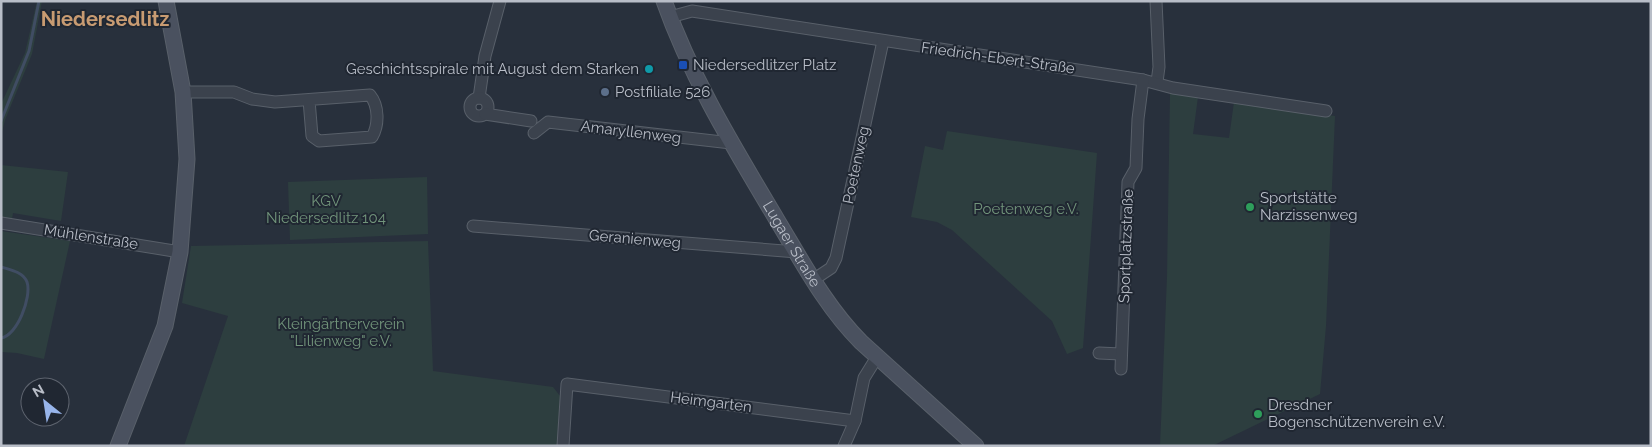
<svg xmlns="http://www.w3.org/2000/svg" width="1652" height="447" font-family="Raleway,sans-serif">
  <style>
    .green { fill: #2d3e3f }
    .lines { fill: none; stroke-linecap: round; stroke-linejoin: round }
    .stream { stroke: #404d63; stroke-width: 3 }
    .street-casing { stroke: #59606a; stroke-width: 13 }
    .secondary-casing { stroke: #59606a; stroke-width: 17 }
    .street { stroke: #3b424d; stroke-width: 11 }
    .secondary { stroke: #4a515f; stroke-width: 15 }
    .transit-dot { fill: #1a4fb4; stroke: #202732; stroke-width: 2 }
    .culture-dot { fill: #0f9aa8; stroke: #202732; stroke-width: 2 }
    .service-dot { fill: #5c6f8a; stroke: #202732; stroke-width: 2 }
    .leisure-dot { fill: #2e9e5b; stroke: #202732; stroke-width: 2 }
    .labels { text-anchor: middle; dominant-baseline: central; stroke-width: 4; stroke-linejoin: round; paint-order: stroke }
    .street-label { font-size: 15px; fill: #b8bdc7; stroke: #202732 }
    .poi-label { font-size: 15px; fill: #b8bdc7; stroke: #202732; text-anchor: start }
    .park-label { font-size: 15px; fill: #72957b; stroke: #202732 }
    .district-label { font-size: 20px; font-weight: bold; fill: #c89b72; stroke: #202732 }
  </style>
  <rect width="100%" height="100%" fill="#28303c"/>
  <g class="green">
    <path d="M37 1H42L32 54 5 120 1 136V104L25 53Z"/>
    <path d="M1170 93 1198 97 1193 134 1229 138 1234 102 1335 116 1326 326 1320 394 1212 446H1160L1167 277Z"/>
    <path d="M947 131 1097 153 1083 348 1067 354 1052 321 952 230 937 222 911 217 925 146 943 150Z"/>
    <path d="M1 165 68 172 61 221 13 213 12 219 1 218Z"/>
    <path d="M427 177 428 234 290 240 288 182Z"/>
    <path d="M1 231 70 241 44 359 17 353 1 352Z"/>
    <path d="M428 241 433 371 553 387 560 396 558 446H184L228 316 182 303 191 246Z"/>
  </g>
  <g class="lines">
    <g class="stream">
      <path d="M1 121 29 51 39 1"/>
      <path d="M1 267C11 270 23 272 27 282 32 297 17 336 1 338"/>
    </g>
    <defs>
      <g id="street">
        <path d="M1156 1 1159 67 1157 82"/>
        <path d="M670 17 692 11 1143 80 1173 88 1326 111"/>
        <path d="M183 92H234L252 99 275 102 370 95C379 106 379 125 372 137L319 141 312 136 309 100"/>
        <path d="M479 98 485 56 500 1"/>
        <circle cx="479" cy="107" r="9"/>
        <path d="M485 114 531 121"/>
        <path d="M534 133 548 122 731 143"/>
        <path d="M1 223 180 252"/>
        <path d="M473 226 797 252"/>
        <path d="M813 280 831 268 836 258 883 41"/>
        <path d="M1099 353 1121 354"/>
        <path d="M1121 369 1128 182 1136 168 1138 119 1143 80"/>
        <path d="M563 446 567 384 855 421"/>
        <path d="M844 446 855 421 864 378 877 357"/>
      </g>
      <g id="secondary">
        <path id="s1" d="M664 1C692 80 735 149 777 220 803 263 826 307 861 342L976 446"/>
        <path d="M118 446 165 326 180 252 187 159 183 92 166 1"/>
      </g>
    </defs>
    <use href="#street" class="street-casing"/>
    <use href="#secondary" class="secondary-casing"/>
    <use href="#street" class="street"/>
    <use href="#secondary" class="secondary"/>
  </g>
  <rect class="transit-dot" x="678" y="60" width="10" height="10" rx="2.5"/>
  <circle class="culture-dot" cx="649" cy="69" r="5"/>
  <circle class="service-dot" cx="605" cy="92" r="5"/>
  <g class="leisure-dot">
    <circle cx="1250" cy="207" r="5"/>
    <circle cx="1258" cy="414" r="5"/>
  </g>
  <g class="labels">
    <g class="street-label">
      <text transform="translate(998 58) rotate(8)">Friedrich-Ebert-Straße</text>
      <text transform="translate(631 132) rotate(7)">Amaryllenweg</text>
      <text transform="translate(856 165) rotate(-78)">Poetenweg</text>
      <text transform="translate(91 237) rotate(9)">Mühlenstraße</text>
      <text transform="translate(635 239) rotate(5)">Geranienweg</text>
      <text stroke="none"><textPath href="#s1" startOffset="275">Lugaer Straße</textPath></text>
      <text transform="translate(1126 246) rotate(-88)">Sportplatzstraße</text>
      <text transform="translate(711 402) rotate(7)">Heimgarten</text>
    </g>
    <g class="poi-label">
      <text x="693" y="65">Niedersedlitzer Platz</text>
      <text x="639" y="69" text-anchor="end">Geschichtsspirale mit August dem Starken</text>
      <text x="615" y="92">Postfiliale 526</text>
      <text x="1260" y="198">Sportstätte<tspan x="1260" dy="17">Narzissenweg</tspan></text>
      <text x="1268" y="405">Dresdner<tspan x="1268" dy="17">Bogenschützenverein e.V.</tspan></text>
    </g>
    <g class="park-label">
      <text x="326" y="201">KGV<tspan x="326" dy="17">Niedersedlitz 104</tspan></text>
      <text x="1026" y="209">Poetenweg e.V.</text>
      <text x="341" y="324">Kleingärtnerverein<tspan x="341" dy="17">"Lilienweg" e.V.</tspan></text>
    </g>
    <g class="district-label">
      <text x="105" y="19">Niedersedlitz</text>
    </g>
  </g>
  <rect width="1652" height="447" fill="none" stroke="#b8bdc7" stroke-width="5"/>
  <g transform="translate(45 402) rotate(330)"><circle r="24" fill="#202732" stroke="#5d636e"/>
  <path d="M0-4L9 19L0 12L-9 19Z" fill="#98b5eb"/>
  <text y="-8" font-size="14" font-weight="bold" text-anchor="middle" fill="#b8bdc7">N</text>
  </g>
</svg>
